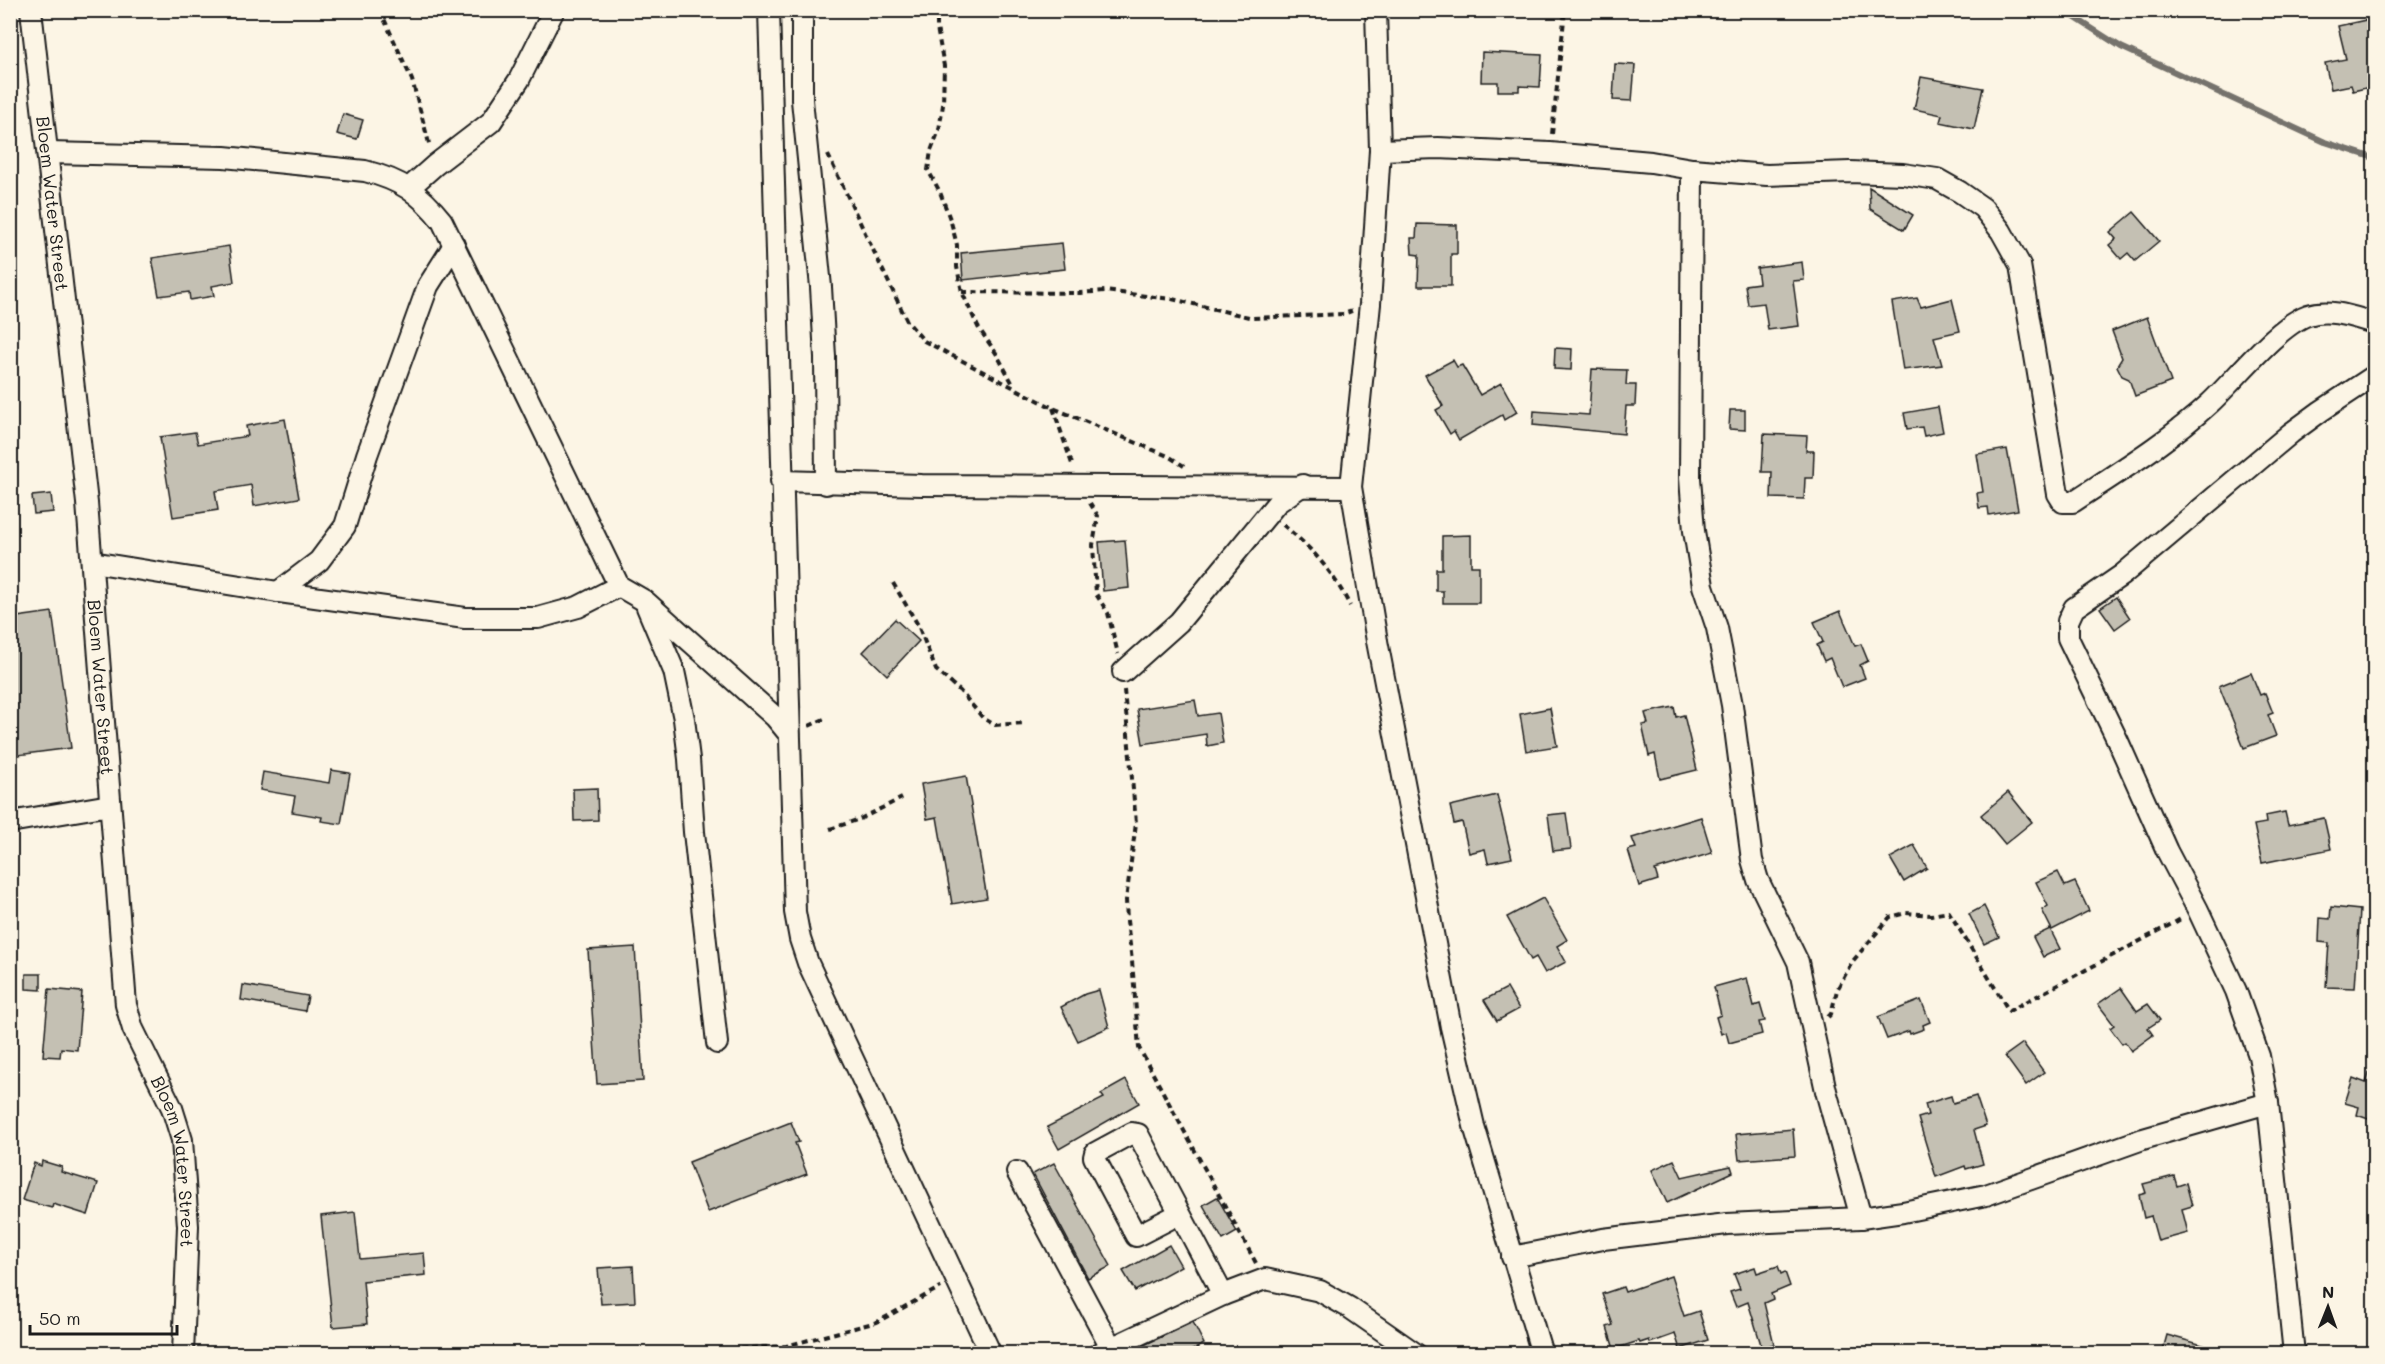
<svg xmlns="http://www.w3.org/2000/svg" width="2385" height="1364" font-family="Mali,sans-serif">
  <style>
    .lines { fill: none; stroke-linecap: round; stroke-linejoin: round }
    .stream { stroke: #75726c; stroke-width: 6 }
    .building { fill: #c4c0b3; stroke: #1c1c1c; stroke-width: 1.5 }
    .minor-casing { stroke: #1c1c1c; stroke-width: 24 }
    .path { stroke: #1c1c1c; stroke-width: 4; stroke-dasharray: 6 4.5; stroke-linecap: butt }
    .minor { stroke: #fcf5e5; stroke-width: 20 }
    .labels { text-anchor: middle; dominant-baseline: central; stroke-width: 5; stroke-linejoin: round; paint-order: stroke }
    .street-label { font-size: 18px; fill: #1c1c1c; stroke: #fcf5e5 }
  </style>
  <rect width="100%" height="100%" fill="#fcf5e5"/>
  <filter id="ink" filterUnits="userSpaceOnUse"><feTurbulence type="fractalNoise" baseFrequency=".0167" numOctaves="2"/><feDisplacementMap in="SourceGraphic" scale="12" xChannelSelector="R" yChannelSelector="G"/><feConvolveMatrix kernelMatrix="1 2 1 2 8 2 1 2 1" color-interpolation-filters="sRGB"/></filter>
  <g filter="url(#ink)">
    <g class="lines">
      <path class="stream" d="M2063 10 2121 47 2325 142 2374 158"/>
    </g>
    <g class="building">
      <path d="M2366 20 2371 43 2374 42V86L2353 91 2351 85 2331 89 2325 63 2346 59 2338 26Z"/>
      <path d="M1482 52 1542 55 1540 87 1519 86V91H1498V82H1481Z"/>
      <path d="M1615 64 1635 65 1632 101 1613 100Z"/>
      <path d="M1921 77 1983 88 1974 129 1940 122 1942 115 1914 109Z"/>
      <path d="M343 114 363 120 357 139 337 134Z"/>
      <path d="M1869 187 1913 215 1904 230 1870 209Z"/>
      <path d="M2134 212 2159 241 2135 261 2128 253 2121 259 2109 245 2116 239 2110 232Z"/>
      <path d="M1417 224 1457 225V254H1451V286H1418L1419 255 1412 254 1411 238H1416Z"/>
      <path d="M1062 243 1065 269 963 280 961 253Z"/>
      <path d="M229 246 234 282 212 286 214 296 190 300 189 292 159 296 152 258Z"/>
      <path d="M1802 262 1804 280 1793 281 1799 326 1768 330 1764 303 1748 305 1745 285 1759 283 1757 268Z"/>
      <path d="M1917 298 1921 307 1952 299 1960 331 1934 337 1942 365 1903 370 1892 302Z"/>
      <path d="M2147 317 2171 382 2135 396 2129 379 2122 376 2117 366 2122 358 2112 331Z"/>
      <path d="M1555 348 1572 349 1571 370 1554 369Z"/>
      <path d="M1453 360 1457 367 1462 365 1480 395 1501 383 1517 412 1504 420 1502 415 1459 440 1454 431 1450 434 1436 410 1443 406 1425 375Z"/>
      <path d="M1592 369 1627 370 1626 385H1636L1635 406H1626L1624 434 1533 425 1534 411 1589 415Z"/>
      <path d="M1938 407 1943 432 1924 436 1922 427 1907 429 1904 413Z"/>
      <path d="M1730 410H1745V430L1729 429Z"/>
      <path d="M285 419 299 498 254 506 251 485 215 491 218 510 173 517 160 437 195 432 198 444 248 436 246 426Z"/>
      <path d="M1764 434 1807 436 1806 451H1814L1813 478H1805L1804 499 1771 498 1772 472H1762Z"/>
      <path d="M2007 449 2018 510 1989 515 1988 507 1979 508 1977 493 1983 492 1977 454Z"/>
      <path d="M51 494 53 512 34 514 32 496Z"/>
      <path d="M1471 535V566H1479V603H1443V591H1436V569H1442V536Z"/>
      <path d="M1125 540 1129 588 1103 591 1099 542Z"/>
      <path d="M2116 597 2130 618 2115 629 2100 608Z"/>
      <path d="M1840 611 1855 646 1861 644 1868 661 1860 665 1865 678 1842 687 1830 658 1824 661 1817 645 1823 642 1814 622Z"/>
      <path d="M52 612 71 748 10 756V618Z"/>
      <path d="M895 619 919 641 887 675 863 652Z"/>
      <path d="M2251 673 2260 695 2265 693 2273 713 2268 715 2276 736 2244 748 2219 686Z"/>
      <path d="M1195 700 1198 716 1218 713 1223 743 1207 746 1206 734 1143 744 1137 709Z"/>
      <path d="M1674 707 1676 717 1684 715 1697 770 1660 779 1655 754 1649 756 1642 725 1648 724 1645 713Z"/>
      <path d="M1550 708 1557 746 1526 751 1520 714Z"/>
      <path d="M331 770 350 773 341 824 321 821 322 817 292 812 295 796 260 790 263 772 329 783Z"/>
      <path d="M966 776 987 898 952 904 937 817 927 819 921 784Z"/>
      <path d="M597 788 598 820 574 821 573 789Z"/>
      <path d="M2008 792 2032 822 2005 844 1981 815Z"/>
      <path d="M1497 795 1512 858 1488 863 1485 849 1469 853 1462 822 1454 824 1450 806Z"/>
      <path d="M2285 812 2288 825 2324 818 2331 849 2262 863 2254 825 2266 823 2265 816Z"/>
      <path d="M1566 813 1571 849 1553 851 1548 815Z"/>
      <path d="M1701 817 1712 853 1655 870 1658 880 1639 886 1628 850 1636 848 1632 838Z"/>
      <path d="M1914 845 1927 868 1904 882 1890 858Z"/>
      <path d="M2058 872 2065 886 2075 882 2089 911 2052 930 2042 910 2048 906 2036 882Z"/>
      <path d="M1543 898 1567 940 1557 946 1566 962 1545 973 1536 957 1531 960 1507 917Z"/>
      <path d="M1984 906 1999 937 1984 944 1969 914Z"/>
      <path d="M2331 907 2360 910 2355 988 2326 987 2329 943 2319 942 2320 918 2330 919Z"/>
      <path d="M2050 929 2060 949 2043 957 2033 937Z"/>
      <path d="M635 947 643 1081 597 1084 588 950Z"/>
      <path d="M26 974H41V990L26 989Z"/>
      <path d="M1747 978 1754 1006 1760 1004 1765 1021 1759 1022 1762 1034 1729 1043 1726 1032 1721 1034 1716 1017 1721 1015 1714 987Z"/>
      <path d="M243 985 308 996 305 1011 241 1000Z"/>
      <path d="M1507 988 1519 1009 1497 1021 1484 1000Z"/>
      <path d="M2121 988 2137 1011 2148 1004 2160 1020 2148 1028 2153 1035 2131 1051 2125 1042 2122 1044 2110 1028 2114 1025 2098 1004Z"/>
      <path d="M49 989 82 992 77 1050 61 1048 60 1057 43 1056Z"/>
      <path d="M1099 990 1109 1027 1078 1041 1061 1007 1085 994Z"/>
      <path d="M1921 1000 1930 1022 1923 1025 1924 1029 1910 1034 1909 1031 1887 1039 1878 1017Z"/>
      <path d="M2023 1043 2044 1072 2026 1085 2005 1056Z"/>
      <path d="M2370 1070H2374V1121L2357 1115 2359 1107 2345 1103 2353 1078 2366 1083Z"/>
      <path d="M1126 1080 1139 1103 1059 1149 1047 1127 1104 1098 1101 1094Z"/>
      <path d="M1951 1096 1953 1103 1976 1096 1986 1126 1974 1130 1983 1164 1966 1169 1965 1166 1936 1177 1918 1118 1928 1115 1925 1104Z"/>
      <path d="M791 1122 799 1142 795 1143 807 1174 708 1212 689 1162Z"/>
      <path d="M1793 1129 1795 1156 1739 1160 1736 1134Z"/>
      <path d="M1674 1160 1682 1177 1731 1166 1733 1172 1667 1203 1652 1170Z"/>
      <path d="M42 1161 62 1167 61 1172 98 1183 88 1215 53 1204 52 1208 22 1200 34 1163 41 1166Z"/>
      <path d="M1054 1163 1111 1266 1088 1278 1033 1174Z"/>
      <path d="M2174 1176 2177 1186 2186 1183 2192 1206 2182 1209 2188 1233 2158 1241 2151 1216 2144 1218 2139 1195 2146 1193 2143 1184Z"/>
      <path d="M1217 1197 1237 1232 1223 1240 1203 1205Z"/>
      <path d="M355 1212 360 1259 424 1253 426 1275 363 1281 367 1324 333 1327 321 1216Z"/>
      <path d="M1169 1245 1181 1266 1135 1291 1123 1271Z"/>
      <path d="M633 1266 635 1302 601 1304 598 1268Z"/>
      <path d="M1778 1266 1781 1274 1785 1272 1790 1286 1771 1294 1773 1299 1764 1303 1774 1344 1762 1348 1748 1302 1736 1307 1730 1292 1740 1289 1734 1274 1755 1267 1757 1273Z"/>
      <path d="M1671 1276 1684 1316 1699 1311 1708 1340 1680 1349 1675 1334 1650 1343 1649 1340 1640 1343 1639 1341 1614 1349 1607 1327 1613 1325 1602 1294 1623 1287 1625 1292Z"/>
      <path d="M1193 1322 1204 1344 1187 1353H1127Z"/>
      <path d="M2167 1335 2217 1349V1353H2162Z"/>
    </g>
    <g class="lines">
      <defs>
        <g id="minor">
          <path id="s1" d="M31 10 87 503 126 1005 133 1029 172 1108 182 1140 188 1226 183 1354"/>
          <path d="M769 10 795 912 800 939 808 963 991 1354"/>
          <path d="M802 10V100L821 287 825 357 826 484"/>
          <path d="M1376 10 1380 150"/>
          <path d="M48 153 224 157 365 171C400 180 419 192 442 221L619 586 645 601 775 717 789 734"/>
          <path d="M1692 169 1690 478 1694 531 1703 586 1717 628 1732 705 1752 860 1758 880 1798 962 1826 1091 1861 1218"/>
          <path d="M409 188 435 165 491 122 519 80 554 10"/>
          <path d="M781 481 922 485 1351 487"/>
          <path d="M92 562 278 592 465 618H538L578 607 619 586"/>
          <path d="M278 592 319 561 345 526 367 455 428 286 454 245"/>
          <path d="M647 607 674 671 684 719 689 759 694 832 717 1043"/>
          <path d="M1123 672 1179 622 1277 503 1303 485"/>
          <path d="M10 822 110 805"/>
          <path d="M2268 1103 2259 1056 2236 991 2198 910 2167 851 2117 739 2068 638V621L2074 608 2122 575 2291 433 2321 411 2374 376"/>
          <path d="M1017 1172 1111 1347"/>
          <path d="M1179 1214 1136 1236 1094 1157 1095 1153 1132 1133 1138 1134 1223 1295"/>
          <path d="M1512 1257 1603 1239 1727 1224 1861 1218 1903 1212 1986 1195 2143 1139 2268 1103 2294 1354"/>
          <path d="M1098 1354 1223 1295 1265 1279 1320 1291 1350 1308 1416 1354"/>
          <path d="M1542 1354 1474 1126 1451 1027 1377 641 1351 487 1370 304 1380 150 1438 148 1550 153 1651 162 1692 169 1767 175 1850 172 1903 174 1937 179 1960 192 1983 208 2001 231 2020 265 2058 494 2063 502H2073C2120 471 2169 441 2210 403 2235 380 2277 326 2308 315 2330 308 2353 317 2374 323"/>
        </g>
      </defs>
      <use href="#minor" class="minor-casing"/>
      <g class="path">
        <path d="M380 10 412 80 430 147"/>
        <path d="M937 10V28L944 66 943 105 939 130 931 151 928 170 940 192 951 222 957 245V267L962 292 978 327 996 353 1014 386"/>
        <path d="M1552 134 1565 10"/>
        <path d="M828 155 907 321 924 341 1053 408 1168 456 1184 466"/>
        <path d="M962 292 1080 293 1105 291 1172 299 1253 318 1344 314 1352 311"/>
        <path d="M1053 408 1073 467"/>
        <path d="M1090 503 1098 516 1093 545 1096 594 1108 613 1118 654"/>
        <path d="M1283 525C1313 549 1333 572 1350 606"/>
        <path d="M893 583 918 625 936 670 960 691 983 718 995 725 1024 723"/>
        <path d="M1124 690 1136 823 1126 900 1127 921 1132 961 1139 1048 1256 1263"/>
        <path d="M809 726 826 718"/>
        <path d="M830 829 860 819 902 798"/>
        <path d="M1828 1017 1831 1014 1837 990 1852 962 1890 917 1906 913 1931 915 1949 912 2009 1011 2181 919"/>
        <path d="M699 1354 713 1350 786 1346 877 1322 941 1287"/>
      </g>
      <use href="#minor" class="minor"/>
    </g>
  </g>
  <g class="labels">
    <g class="street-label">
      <text stroke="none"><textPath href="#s1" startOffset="195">Bloem Water Street</textPath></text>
      <text stroke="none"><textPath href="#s1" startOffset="681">Bloem Water Street</textPath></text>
      <text stroke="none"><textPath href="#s1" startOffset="1166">Bloem Water Street</textPath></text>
    </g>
  </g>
  <rect width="2385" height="1364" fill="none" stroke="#fcf5e5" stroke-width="36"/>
  <rect x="18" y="18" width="2349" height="1328" fill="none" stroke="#1c1c1c" stroke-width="2" filter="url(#ink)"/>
  <g transform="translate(2328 1307) rotate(1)" stroke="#fcf5e5" stroke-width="4.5" paint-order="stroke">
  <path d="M0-4.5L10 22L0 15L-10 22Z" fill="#1c1c1c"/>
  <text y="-9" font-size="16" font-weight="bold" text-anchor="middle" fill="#1c1c1c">N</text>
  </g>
  <path d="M30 1325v9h147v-9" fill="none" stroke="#1c1c1c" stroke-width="3"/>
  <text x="39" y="1325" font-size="18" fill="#1c1c1c" stroke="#fcf5e5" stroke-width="4.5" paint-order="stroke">50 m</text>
</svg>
